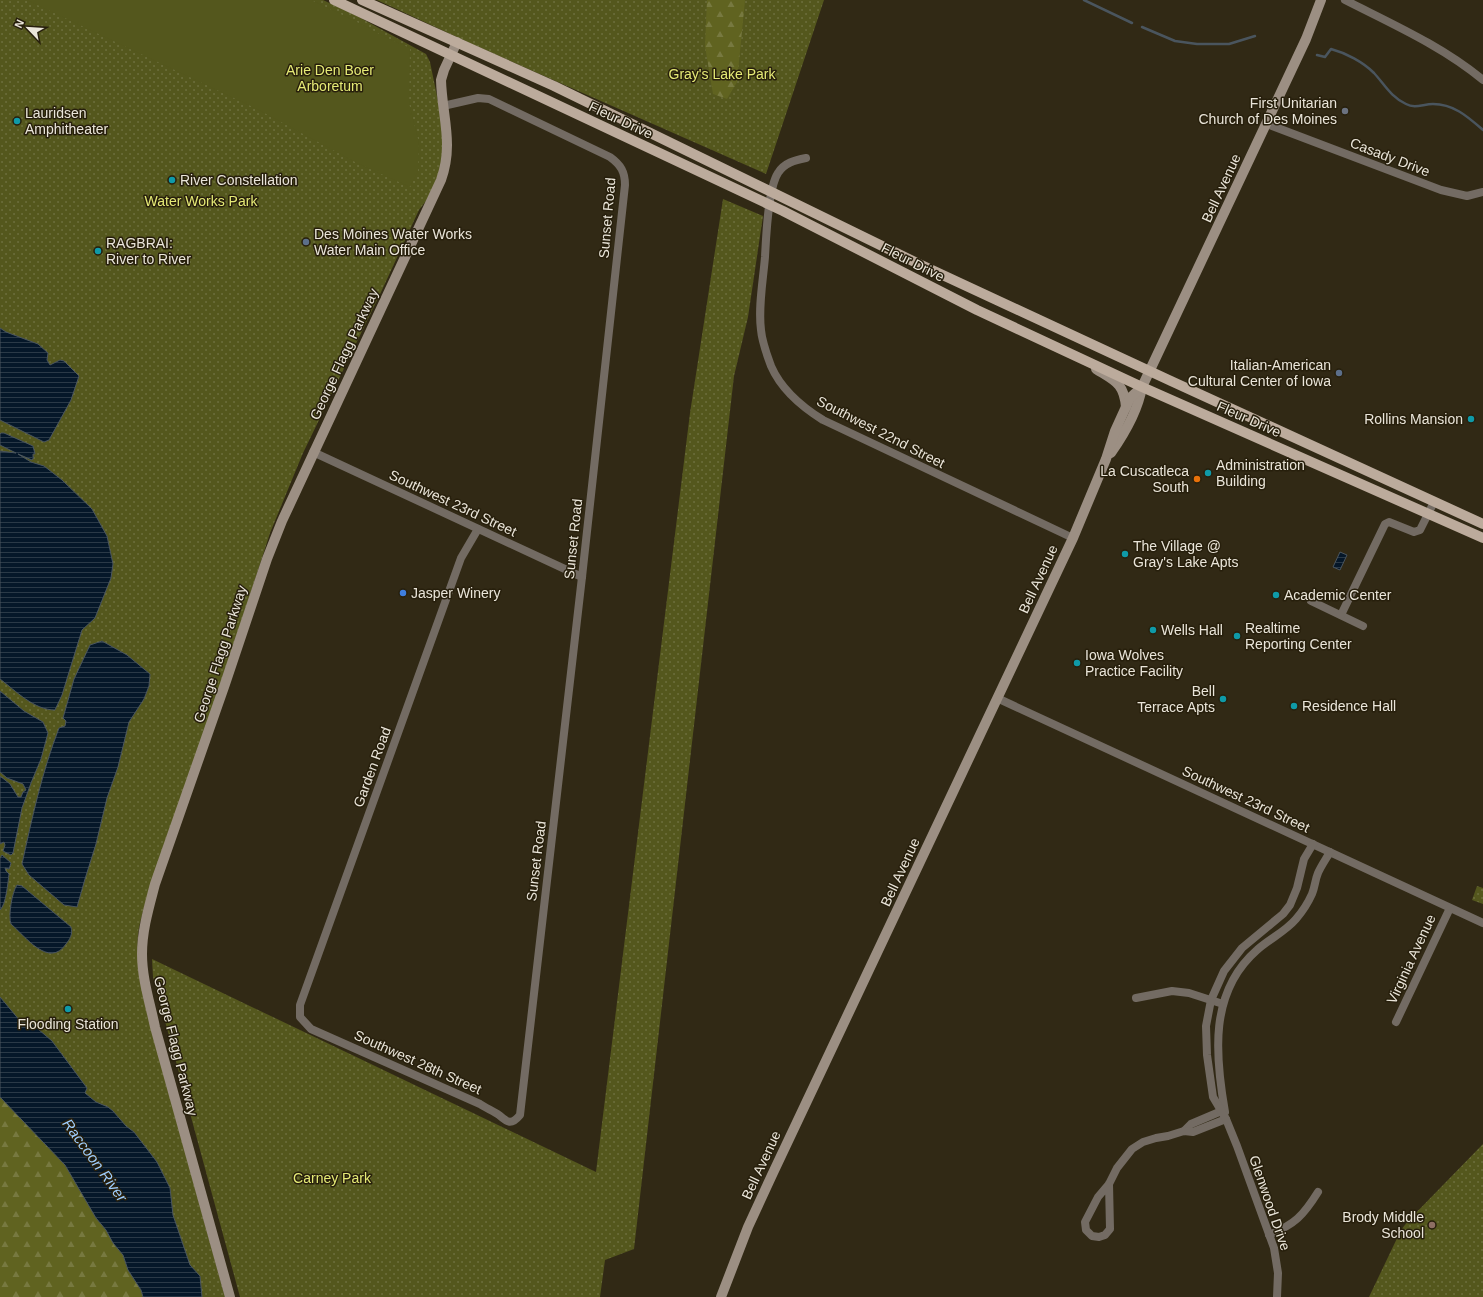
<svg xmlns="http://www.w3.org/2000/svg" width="1483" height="1297" font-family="Arial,sans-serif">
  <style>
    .grass { fill: url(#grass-dots) }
    .forest { fill: url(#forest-firs) }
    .garden { fill: #54571d }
    .water { fill: url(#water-rules); stroke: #4a555e }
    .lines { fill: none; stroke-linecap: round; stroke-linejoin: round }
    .stream { stroke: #4a555e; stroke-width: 2.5 }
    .street { stroke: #736b63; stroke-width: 8 }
    .secondary { stroke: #9c8f83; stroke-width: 10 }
    .primary { stroke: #bcab9c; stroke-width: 10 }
    .worship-dot { fill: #6b7280; stroke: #271f0c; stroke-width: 1.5 }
    .culture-dot { fill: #0f9aa8; stroke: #271f0c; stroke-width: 1.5 }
    .service-dot { fill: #5c6f8a; stroke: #271f0c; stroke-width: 1.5 }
    .food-dot { fill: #e8710a; stroke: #271f0c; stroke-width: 1.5 }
    .shop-dot { fill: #3f7fe0; stroke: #271f0c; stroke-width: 1.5 }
    .education-dot { fill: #8d6e63; stroke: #271f0c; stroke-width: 1.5 }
    .labels { text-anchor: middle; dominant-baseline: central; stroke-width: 3; stroke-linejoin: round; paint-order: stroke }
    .park-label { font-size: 14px; fill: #e5ea76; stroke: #271f0c }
    .poi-label { font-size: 14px; fill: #eae5d9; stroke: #271f0c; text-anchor: start }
    .street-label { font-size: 14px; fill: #eae5d9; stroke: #271f0c }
    .water-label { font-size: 15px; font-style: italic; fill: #9fcefe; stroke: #271f0c }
  </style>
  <defs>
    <pattern id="grass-dots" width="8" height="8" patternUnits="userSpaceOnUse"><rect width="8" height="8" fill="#54571d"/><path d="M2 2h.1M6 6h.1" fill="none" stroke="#6d6f3d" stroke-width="1.8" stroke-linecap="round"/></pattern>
    <pattern id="forest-firs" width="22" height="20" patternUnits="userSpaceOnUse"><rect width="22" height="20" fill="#606320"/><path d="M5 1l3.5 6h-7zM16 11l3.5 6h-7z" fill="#777940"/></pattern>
    <pattern id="water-rules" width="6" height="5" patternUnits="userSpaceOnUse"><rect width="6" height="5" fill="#051729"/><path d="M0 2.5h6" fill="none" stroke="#2a3947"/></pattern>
  </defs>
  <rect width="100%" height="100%" fill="#312915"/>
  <g class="grass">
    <path d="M0 0H323L357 16 426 54 430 62 444 130 441 171 429 197 419 210 382 290 303 453 270 533 212 713 149 891C145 905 140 919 138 934 136 962 142 989 148 1017L225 1297H0Z"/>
    <path d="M377 0H824L766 174 472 44Z"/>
    <path d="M723 199 763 216 748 317 734 376 634 1249 605 1260 600 1297H240L153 977 152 959 596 1172 690 413Z"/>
    <path d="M1477 886 1483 888V904L1472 900Z"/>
    <path d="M1483 1144V1297H1369L1401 1230 1408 1221Z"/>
  </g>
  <g class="forest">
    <path d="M707 0H745L737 82 727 99 713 94 705 46Z"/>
    <path d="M0 1097 65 1165 96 1218 106 1230 113 1243 123 1255 128 1270 141 1290 143 1297H0Z"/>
  </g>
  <path class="garden" d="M27 0H311L355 21 385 37 410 48 409 103 419 143 418 171 410 187 357 163 257 109Z"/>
  <g class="water">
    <path d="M0 328 6 332 38 344 48 353 47 360 50 365 60 360 64 361 79 376 71 400 49 440 44 442 0 420Z"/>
    <path d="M1 433H4L33 446 35 454H33V457H34L32 460 18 454 31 462 44 466 62 480 92 509 107 536 113 564 111 578 95 618 82 630 62 695 55 710C34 710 16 691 0 679V451L16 453 0 445V434Z"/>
    <path d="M1340 552 1347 555 1340 570 1333 567Z"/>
    <path d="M102 641 127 655 150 674 149 686 144 699 129 722 118 767 107 798 96 844 85 879 77 907 64 905 29 875 22 864C32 818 42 772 59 728L65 726 66 721 63 718 74 679 90 645Z"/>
    <path d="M0 691 24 711 43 722 48 733 41 759 31 783 22 808 13 853 11 855 3 851 5 845 4 842 0 844V776L10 784 18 797H21L23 792 26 790 23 784 7 778 0 772Z"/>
    <path d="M2 855 11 863 9 869 5 868 6 871 9 874C8 882 6 905 0 910V858Z"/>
    <path d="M17 885 22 886 71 927C73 934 70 939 66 944 49 969 25 936 11 924 8 916 12 892 17 885Z"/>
    <path d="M0 997 21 1022 31 1023 52 1041 87 1088 85 1093 96 1102 108 1107 113 1111 126 1126 134 1132 157 1162 170 1188 173 1215 190 1265 200 1276 202 1297H143L141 1290 128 1270 123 1255 113 1243 106 1230 96 1218 65 1165 0 1097Z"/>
  </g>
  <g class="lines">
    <g class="stream">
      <path d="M1084 0 1132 23"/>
      <path d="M1142 27 1175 41 1197 44H1229L1255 36"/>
      <path d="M1317 55 1325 57 1331 49C1346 53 1363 62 1374 73 1385 85 1390 96 1406 104 1415 109 1423 104 1433 104 1454 104 1468 117 1483 130"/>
    </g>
    <g class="street">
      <path d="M1345 0C1392 24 1442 46 1483 80"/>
      <path d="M443 106 478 98 489 99 610 157C621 165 625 172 625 185L582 577 520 1115C511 1126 507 1122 499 1115 493 1111 486 1108 480 1104L311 1029 300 1017V1005L461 558 478 529"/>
      <path d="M1267 124 1441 190 1467 196 1483 192"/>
      <path d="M806 158C795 160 784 163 778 173 768 188 766 238 765 257 763 281 758 307 761 330 762 342 767 355 771 366 781 389 802 407 823 420L1073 538"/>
      <path d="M313 452 582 577"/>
      <path d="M1311 601 1363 626"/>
      <path d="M1341 615 1385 524 1389 522 1414 532 1420 530 1434 502"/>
      <path d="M997 698 1483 923"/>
      <path d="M1136 998 1172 991 1189 993 1223 1004"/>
      <path d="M1396 1022 1450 908"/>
      <path d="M1225 1112C1215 1055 1209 992 1257 950 1269 939 1285 932 1296 919 1302 912 1308 903 1312 894 1315 887 1315 880 1318 873 1321 866 1326 859 1330 852"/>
      <path d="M1184 1131 1191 1124 1224 1110"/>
      <path d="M1109 1184 1110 1229 1105 1235 1099 1237 1092 1236 1086 1230 1085 1222 1098 1197 1109 1184 1117 1168 1132 1149 1143 1142 1156 1138 1168 1136 1184 1131 1193 1132 1226 1119"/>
      <path d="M1269 1235C1295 1224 1303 1216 1318 1192"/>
      <path d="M1277 1297 1278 1273 1274 1248 1237 1146 1226 1119 1213 1097 1207 1055 1206 1026 1211 1000 1224 971 1242 948 1283 914 1290 905 1297 888 1304 859 1313 844"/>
    </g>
    <g class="secondary">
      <path d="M1096 369C1115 381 1124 383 1126 407"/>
      <path d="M1111 453C1125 433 1138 411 1142 387L1306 39 1321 0"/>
      <path d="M230 1297 155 1027C150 1003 142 979 142 954 142 930 149 907 155 884L225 684 267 559 282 521 441 180C454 144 442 116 441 80L444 70 457 42"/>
      <path d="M721 1297 748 1227 772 1175 1073 538 1106 459 1115 431 1130 398 1142 387"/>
    </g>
    <g class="primary">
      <path d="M334 0 783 211 977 310 1142 387 1483 538"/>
      <path d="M362 0 554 86 919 264 1171 381 1483 524"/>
    </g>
  </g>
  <circle class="worship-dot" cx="1345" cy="111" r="4"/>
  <g class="culture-dot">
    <circle cx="17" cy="121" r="4"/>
    <circle cx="172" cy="180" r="4"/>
    <circle cx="98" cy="251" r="4"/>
    <circle cx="1471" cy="419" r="4"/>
    <circle cx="1208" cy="473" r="4"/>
    <circle cx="1125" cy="554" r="4"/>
    <circle cx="1276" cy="595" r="4"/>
    <circle cx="1153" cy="630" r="4"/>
    <circle cx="1237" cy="636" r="4"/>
    <circle cx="1077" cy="663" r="4"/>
    <circle cx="1223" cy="699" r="4"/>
    <circle cx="1294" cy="706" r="4"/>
    <circle cx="68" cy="1009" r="4"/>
  </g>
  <g class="service-dot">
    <circle cx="306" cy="242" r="4"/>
    <circle cx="1339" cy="373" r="4"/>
  </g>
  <circle class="food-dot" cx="1197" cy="479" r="4"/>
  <circle class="shop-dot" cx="403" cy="593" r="4"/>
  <circle class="education-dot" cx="1432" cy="1225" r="4"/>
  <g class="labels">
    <g class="park-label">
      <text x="330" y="70">Arie Den Boer<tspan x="330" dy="16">Arboretum</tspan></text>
      <text x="722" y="74">Gray's Lake Park</text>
      <text x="201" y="201">Water Works Park</text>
      <text x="332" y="1178">Carney Park</text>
    </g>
    <g class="poi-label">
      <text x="1337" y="103" text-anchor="end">First Unitarian<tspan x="1337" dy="16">Church of Des Moines</tspan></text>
      <text x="25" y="113">Lauridsen<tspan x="25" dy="16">Amphitheater</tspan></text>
      <text x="180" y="180">River Constellation</text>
      <text x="314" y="234">Des Moines Water Works<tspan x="314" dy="16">Water Main Office</tspan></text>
      <text x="106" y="243">RAGBRAI:<tspan x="106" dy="16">River to River</tspan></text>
      <text x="1331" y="365" text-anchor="end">Italian-American<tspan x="1331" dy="16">Cultural Center of Iowa</tspan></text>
      <text x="1463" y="419" text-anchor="end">Rollins Mansion</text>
      <text x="1216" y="465">Administration<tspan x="1216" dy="16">Building</tspan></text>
      <text x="1189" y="471" text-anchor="end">La Cuscatleca<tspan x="1189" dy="16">South</tspan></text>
      <text x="1133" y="546">The Village @<tspan x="1133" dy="16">Gray's Lake Apts</tspan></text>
      <text x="411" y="593">Jasper Winery</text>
      <text x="1284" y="595">Academic Center</text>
      <text x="1245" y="628">Realtime<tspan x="1245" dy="16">Reporting Center</tspan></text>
      <text x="1161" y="630">Wells Hall</text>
      <text x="1085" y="655">Iowa Wolves<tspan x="1085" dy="16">Practice Facility</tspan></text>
      <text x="1215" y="691" text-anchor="end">Bell<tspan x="1215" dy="16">Terrace Apts</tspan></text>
      <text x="1302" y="706">Residence Hall</text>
      <text x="68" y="1024" text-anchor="middle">Flooding Station</text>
      <text x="1424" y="1217" text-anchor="end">Brody Middle<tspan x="1424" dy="16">School</tspan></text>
    </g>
    <g class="street-label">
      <text transform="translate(621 120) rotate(25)">Fleur Drive</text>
      <text transform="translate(1390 157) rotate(21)">Casady Drive</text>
      <text transform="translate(1221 188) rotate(-65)">Bell Avenue</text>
      <text transform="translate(607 218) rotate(-85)">Sunset Road</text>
      <text transform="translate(913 262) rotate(27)">Fleur Drive</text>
      <text transform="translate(344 354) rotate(-65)">George Flagg Parkway</text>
      <text transform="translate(1249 419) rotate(24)">Fleur Drive</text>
      <text transform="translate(881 432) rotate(27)">Southwest 22nd Street</text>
      <text transform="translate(453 503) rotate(25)">Southwest 23rd Street</text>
      <text transform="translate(573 539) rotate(-84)">Sunset Road</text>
      <text transform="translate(1038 579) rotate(-65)">Bell Avenue</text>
      <text transform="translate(220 654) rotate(-72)">George Flagg Parkway</text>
      <text transform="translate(372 767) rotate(-70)">Garden Road</text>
      <text transform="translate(1246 799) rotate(25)">Southwest 23rd Street</text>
      <text transform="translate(536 861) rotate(-83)">Sunset Road</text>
      <text transform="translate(900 872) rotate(-65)">Bell Avenue</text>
      <text transform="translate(1411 959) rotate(-65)">Virginia Avenue</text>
      <text transform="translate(176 1046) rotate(76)">George Flagg Parkway</text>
      <text transform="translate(418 1062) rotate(24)">Southwest 28th Street</text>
      <text transform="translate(761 1165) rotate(-65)">Bell Avenue</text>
      <text transform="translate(1270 1203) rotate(71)">Glenwood Drive</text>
    </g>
    <g class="water-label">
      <text transform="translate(95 1160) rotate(54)">Raccoon River</text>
    </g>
  </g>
  <g transform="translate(28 28) rotate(295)" stroke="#271f0c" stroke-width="3" paint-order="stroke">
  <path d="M0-3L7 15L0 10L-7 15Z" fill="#eae5d9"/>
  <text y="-6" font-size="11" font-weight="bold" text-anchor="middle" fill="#eae5d9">N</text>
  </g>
</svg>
